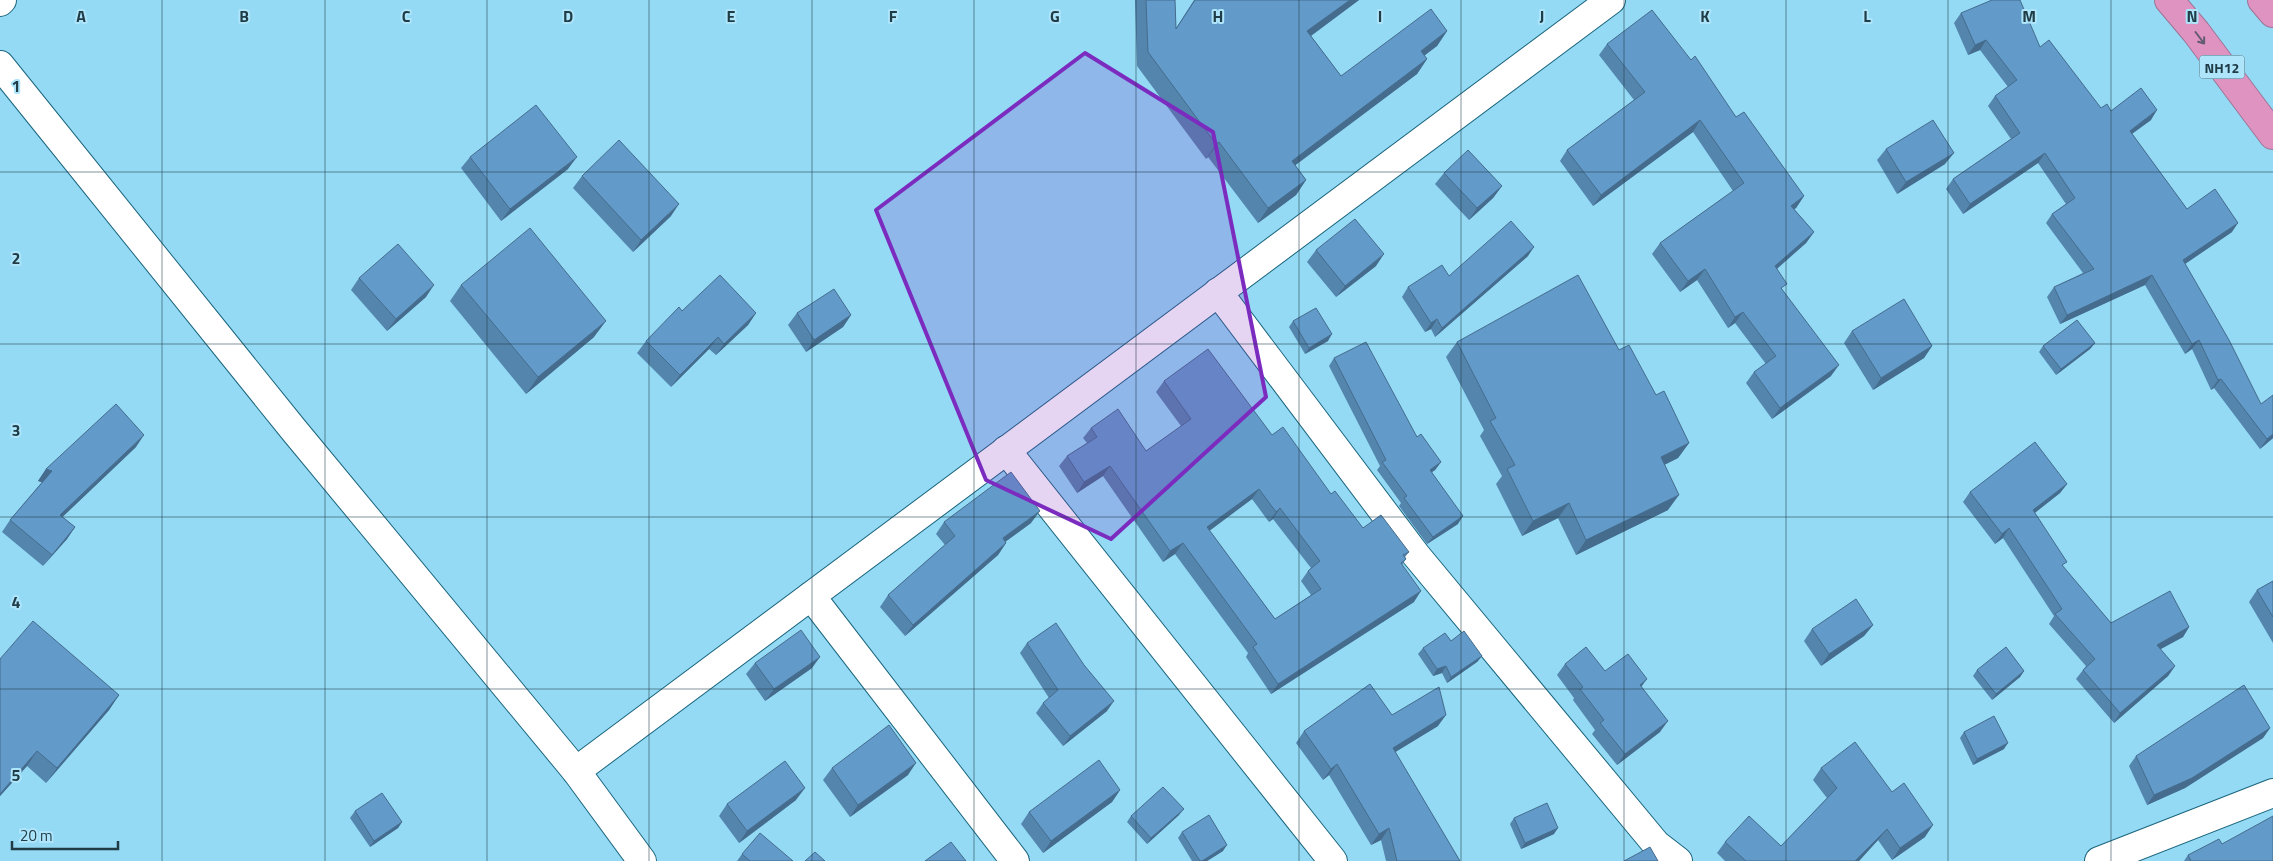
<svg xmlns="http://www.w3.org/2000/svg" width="2273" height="861" font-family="'Titillium Web',sans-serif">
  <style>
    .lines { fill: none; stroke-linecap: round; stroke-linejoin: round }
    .minor-casing { stroke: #1a657d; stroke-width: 30 }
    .highway-casing { stroke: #9c7596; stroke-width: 30 }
    .minor { stroke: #fff; stroke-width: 28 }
    .highway { stroke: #df93c0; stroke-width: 28 }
    .wall { fill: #5485ad; fill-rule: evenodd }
    .shaded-wall { fill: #456c8d }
    .building { fill: #629bc9; stroke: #456c8d; fill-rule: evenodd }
    .oneway { stroke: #635b71 }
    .marked { fill: #7b2cbf; fill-opacity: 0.2; stroke: #7b2cbf; stroke-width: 4; stroke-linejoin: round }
    .grid { fill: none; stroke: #203d47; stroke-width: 1; stroke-opacity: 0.55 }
    .labels { text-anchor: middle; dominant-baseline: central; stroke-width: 4; stroke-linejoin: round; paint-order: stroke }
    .shield { fill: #aee5fb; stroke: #4b6f7d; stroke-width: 1 }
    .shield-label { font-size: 14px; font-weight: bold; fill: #203d47 }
    .grid-label { font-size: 16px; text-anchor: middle; font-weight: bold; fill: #203d47; stroke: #aee5fb; stroke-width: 4; stroke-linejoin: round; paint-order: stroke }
  </style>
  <rect width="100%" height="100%" fill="#94daf5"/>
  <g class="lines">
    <defs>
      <g id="minor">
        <path d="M0 2 2 0"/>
        <path d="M0 65 293 429 576 771 642 861"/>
        <path d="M1218 292 1416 555 1656 844 1678 861"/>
        <path d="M1006 450 1333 861"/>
        <path d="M811 596 1015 861"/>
        <path d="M576 771 1611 0"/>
        <path d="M2099 861 2273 793"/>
      </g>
      <g id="highway">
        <path d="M2169 0 2196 32 2273 135"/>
        <path d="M2262 0 2273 13"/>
      </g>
    </defs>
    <use href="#minor" class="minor-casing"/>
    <use href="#highway" class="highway-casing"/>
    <use href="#minor" class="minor"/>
    <use href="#highway" class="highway"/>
  </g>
  <g class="wall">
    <path d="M1135 0H1175L1176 28 1194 0H1359L1311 36 1341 76 1447 31 1437 46 1424 55 1427 59 1417 74 1295 165 1306 180 1296 195 1258 223 1208 157 1206 159 1137 66Z"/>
    <path d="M1961 13 2040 47 2101 108 2151 120 2132 134 2187 209 2232 232 2185 264 2273 438 2260 449 2214 388 2211 390 2192 349 2185 354 2145 285 2060 324 2047 297 2054 287 2083 273 2046 223 2052 214 2066 204 2038 163 1963 214 1946 189 1953 179 2011 139 1988 106 1995 96 2008 87 1980 50 1968 55 1954 23Z"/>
    <path d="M1607 44 1691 60 1736 117 1804 196 1796 208 1794 209 1814 232 1806 243 1777 269 1782 290 1831 376 1772 419 1746 383 1754 372 1766 364 1735 323 1728 328 1697 280 1680 292 1652 254 1660 243 1733 191 1693 132 1593 206 1560 161 1567 150 1634 100 1599 55Z"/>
    <path d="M1886 149 1945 164 1897 194 1877 160Z"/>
    <path d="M470 157 568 169 501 221 461 168Z"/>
    <path d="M1444 173 1502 186 1493 198 1469 220 1435 184Z"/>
    <path d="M582 176 671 216 633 252 573 188Z"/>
    <path d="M1316 250 1376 266 1336 297 1307 262Z"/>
    <path d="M1528 256 1435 337 1431 329 1425 332 1402 297 1408 287 1449 276Z"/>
    <path d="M359 278 426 297 387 331 351 290Z"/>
    <path d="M461 285 594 337 526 394 450 301Z"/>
    <path d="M682 311 756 313 748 325 716 355 709 349 671 387 637 353 646 341Z"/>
    <path d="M797 313 851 315 843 327 806 352 788 325Z"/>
    <path d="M1293 321 1328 341 1305 354 1289 327Z"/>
    <path d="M1852 331 1932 346 1924 358 1873 390 1844 343Z"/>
    <path d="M1457 342 1619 350 1656 395 1689 443 1678 458 1664 465 1668 510 1576 555 1558 518 1522 536 1496 484 1502 476 1480 436 1484 430 1446 357Z"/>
    <path d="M2095 343 2090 349 2056 375 2039 352 2043 346Z"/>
    <path d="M1334 358 1417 437 1441 462 1435 470 1432 472 1458 524 1427 544 1399 506 1401 503 1377 470 1380 466 1329 366Z"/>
    <path d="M1164 381 1272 435 1331 494 1363 528 1409 552 1405 557 1406 559 1402 565 1414 602 1271 694 1246 657 1248 653 1175 554 1163 562 1103 476 1077 493 1059 466 1067 456 1087 443 1083 438 1091 428 1146 451 1181 426 1156 392ZM1252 499 1269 522 1273 519 1311 568 1308 571 1301 581 1311 595 1275 619 1209 530Z"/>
    <path d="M136 447 62 517 75 527 67 539 43 566 2 532 10 520 42 482 38 481 46 469Z"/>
    <path d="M2067 484 2060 493 2034 513 2063 567 2111 623 2189 627 2183 637 2160 649 2175 666 2168 676 2114 723 2076 679 2083 670 2086 666 2049 624 2054 616 2003 538 1995 544 1963 502 1970 492Z"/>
    <path d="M944 522 1031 523 1005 542 1006 543 998 555 905 636 880 607 888 595 945 545 936 534Z"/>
    <path d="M2273 581V643L2249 602 2257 590Z"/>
    <path d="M1873 625 1864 636 1821 666 1804 641 1812 629Z"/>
    <path d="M1451 641 1482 656 1477 662 1447 683 1442 673 1433 676 1418 654 1423 648Z"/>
    <path d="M1027 643 1107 711 1063 746 1036 713 1043 703 1049 698 1020 653Z"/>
    <path d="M0 659 119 695 109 710 46 783 27 766 0 796Z"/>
    <path d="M755 663 812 668 765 701 746 674Z"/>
    <path d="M1565 664 1605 671 1642 687 1660 732 1617 765 1592 734 1595 730 1573 700 1574 698 1557 675Z"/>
    <path d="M1977 670 2024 671 2020 677 1992 700 1973 676Z"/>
    <path d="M1392 715 1438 726 1395 752 1460 861H1386L1381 840 1371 845 1329 775 1323 780 1296 743 1304 731Z"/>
    <path d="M2270 728 2263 738 2185 788 2147 805 2129 766 2136 756Z"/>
    <path d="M1964 732 2004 749 1973 765 1960 738Z"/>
    <path d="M832 768 908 775 850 817 823 780Z"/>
    <path d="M1821 768 1925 837 1892 860 1878 840 1859 861H1725L1717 853 1725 842 1781 846 1827 798 1813 780Z"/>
    <path d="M1120 790 1112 802 1043 853 1021 824 1029 812Z"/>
    <path d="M796 800 739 843 719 816 727 804Z"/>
    <path d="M355 811 402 822 398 828 370 847 350 818Z"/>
    <path d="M1179 815 1147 844 1127 822 1131 816Z"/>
    <path d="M1514 818 1554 834 1521 849 1510 824Z"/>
    <path d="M1182 832 1223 851 1207 861H1192L1178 838Z"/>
    <path d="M2222 844 2273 861H2184L2188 855Z"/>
    <path d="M742 854 793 861H737Z"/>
  </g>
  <g class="shaded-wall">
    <path d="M1350 0H1359L1297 46 1307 31Z"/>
    <path d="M1447 31 1437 46 1411 66 1421 51Z"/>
    <path d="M1986 40 1980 50 1968 55 1975 45Z"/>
    <path d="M1427 59 1417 74 1281 176 1292 161Z"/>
    <path d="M2157 110 2151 120 2123 140 2130 131Z"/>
    <path d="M1700 120 1693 132 1593 206 1601 195Z"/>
    <path d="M1219 142 1208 157 1206 159 1216 144Z"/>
    <path d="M1954 153 1945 164 1897 194 1906 182Z"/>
    <path d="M2045 153 2038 163 1963 214 1970 204Z"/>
    <path d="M577 157 568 169 501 221 510 209Z"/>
    <path d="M1306 180 1296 195 1258 223 1268 208Z"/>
    <path d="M1502 186 1493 198 1469 220 1477 208Z"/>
    <path d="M1804 196 1796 208 1783 217 1791 206Z"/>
    <path d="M679 204 671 216 633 252 641 240Z"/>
    <path d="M2238 223 2232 232 2176 270 2183 260Z"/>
    <path d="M1814 232 1806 243 1767 277 1775 266Z"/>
    <path d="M1534 247 1528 256 1435 337 1442 328Z"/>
    <path d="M1384 254 1376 266 1336 297 1345 286Z"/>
    <path d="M1705 269 1697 280 1680 292 1688 281Z"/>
    <path d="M2152 275 2145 285 2060 324 2067 315Z"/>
    <path d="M434 285 426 297 387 331 396 319Z"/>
    <path d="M1743 312 1735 323 1728 328 1735 317Z"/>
    <path d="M756 313 748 325 716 355 724 344Z"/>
    <path d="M851 315 843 327 806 352 814 340Z"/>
    <path d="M1437 319 1431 329 1425 332 1431 323Z"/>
    <path d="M606 321 594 337 526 394 538 377Z"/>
    <path d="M1332 334 1328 341 1305 354 1309 348Z"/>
    <path d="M718 337 709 349 671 387 680 375Z"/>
    <path d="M2199 340 2192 349 2185 354 2192 344Z"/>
    <path d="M2095 343 2090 349 2056 375 2061 369Z"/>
    <path d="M1932 346 1924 358 1873 390 1881 378Z"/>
    <path d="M1839 365 1831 376 1772 419 1780 408Z"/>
    <path d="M2221 379 2214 388 2211 390 2218 380Z"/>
    <path d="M2273 434V438L2260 449 2267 439Z"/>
    <path d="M144 435 136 447 52 527 60 515Z"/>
    <path d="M1689 443 1678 458 1650 472 1661 457Z"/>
    <path d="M1441 462 1435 470 1425 477 1430 470Z"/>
    <path d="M1110 466 1103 476 1077 493 1084 482Z"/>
    <path d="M46 469 52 471 44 483 38 481Z"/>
    <path d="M2067 484 2060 493 2026 520 2033 510Z"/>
    <path d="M1259 489 1252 499 1200 538 1207 527Z"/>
    <path d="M1679 495 1668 510 1576 555 1586 540Z"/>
    <path d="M1569 503 1558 518 1522 536 1533 521Z"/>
    <path d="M1280 508 1273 519 1269 522 1276 512Z"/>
    <path d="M1040 511 1031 523 994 550 1003 538Z"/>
    <path d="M1463 516 1458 524 1427 544 1433 537Z"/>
    <path d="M75 527 67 539 43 566 52 555Z"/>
    <path d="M2009 528 2003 538 1995 544 2002 534Z"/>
    <path d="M1006 543 998 555 905 636 913 625Z"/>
    <path d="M1183 543 1175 554 1163 562 1170 551Z"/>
    <path d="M1421 591 1414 602 1271 694 1278 684Z"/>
    <path d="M1873 625 1864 636 1821 666 1829 654Z"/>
    <path d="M2189 627 2183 637 2150 655 2157 645Z"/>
    <path d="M1482 656 1477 662 1447 683 1451 677Z"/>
    <path d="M820 657 812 668 765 701 774 689Z"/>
    <path d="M1446 666 1442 673 1433 676 1437 669Z"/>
    <path d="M2175 666 2168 676 2114 723 2120 713Z"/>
    <path d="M2024 671 2020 677 1992 700 1996 694Z"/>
    <path d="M1647 679 1639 690 1640 685Z"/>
    <path d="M119 695 109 710 46 783 57 768Z"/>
    <path d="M1114 701 1107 711 1063 746 1070 736Z"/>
    <path d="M1446 715 1438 726 1384 759 1393 748Z"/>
    <path d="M1668 721 1660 732 1617 765 1625 754Z"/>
    <path d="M2270 728 2263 738 2185 788 2147 805 2154 795Z"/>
    <path d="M2008 743 2004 749 1973 765 1977 759Z"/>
    <path d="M37 751 27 766 0 796V794Z"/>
    <path d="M916 763 908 775 850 817 858 805Z"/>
    <path d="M1337 764 1329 775 1323 780 1331 769Z"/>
    <path d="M805 788 796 800 739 843 747 831Z"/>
    <path d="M1120 790 1112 802 1043 853 1051 841Z"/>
    <path d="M1184 809 1179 815 1147 844 1151 838Z"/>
    <path d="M402 822 398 828 370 847 374 841Z"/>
    <path d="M1933 825 1925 837 1892 860 1900 848Z"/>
    <path d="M1389 828 1381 840 1371 845 1379 834Z"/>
    <path d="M1558 828 1554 834 1521 849 1525 843Z"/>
    <path d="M1887 829 1878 840 1859 861H1855Z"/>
    <path d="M1227 845 1223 851 1207 861H1202Z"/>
  </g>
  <g class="building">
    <path d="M1146 0H1175L1176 29 1195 0H1350L1307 31 1341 76 1431 9 1447 31 1421 51 1427 59 1292 161 1306 180 1268 208 1219 142 1216 144 1148 52Z"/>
    <path d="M1992 0H2020L2040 47 2049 40 2101 108 2107 104 2111 111 2141 88 2157 110 2130 131 2187 209 2215 189 2238 223 2183 260 2229 340 2261 404 2273 395V434L2267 439 2221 379 2218 380 2199 340 2192 344 2152 275 2067 315 2054 287 2094 269 2052 214 2075 198 2045 153 1970 204 1953 179 2020 133 1995 96 2017 80 1986 40 1975 45 1961 13Z"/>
    <path d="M1652 10 1691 60 1695 56 1736 117 1744 112 1804 196 1791 206 1814 232 1775 266 1787 284 1781 288 1839 365 1780 408 1754 372 1776 356 1743 312 1735 317 1705 269 1688 281 1660 243 1744 183 1700 120 1601 195 1567 150 1645 92 1607 44Z"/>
    <path d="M536 105 577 157 510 209 470 157Z"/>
    <path d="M1933 120 1954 153 1906 182 1886 149Z"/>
    <path d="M619 140 679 204 641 240 582 176Z"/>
    <path d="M1468 150 1502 186 1477 208 1444 173Z"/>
    <path d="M1355 219 1384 254 1345 286 1316 250Z"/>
    <path d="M1511 221 1534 247 1442 328 1437 319 1431 323 1408 287 1442 265 1449 276Z"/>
    <path d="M530 228 606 321 538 377 461 285Z"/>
    <path d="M398 244 434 285 396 319 359 278Z"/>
    <path d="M720 275 756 313 724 344 718 337 680 375 646 341 679 307 682 311Z"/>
    <path d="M1578 275 1619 350 1629 345 1656 395 1664 391 1689 443 1661 457 1679 495 1586 540 1569 503 1533 521 1507 469 1515 465 1490 421 1496 418 1457 342Z"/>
    <path d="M834 289 851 315 814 340 797 313Z"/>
    <path d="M1904 299 1932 346 1881 378 1852 331Z"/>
    <path d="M1316 308 1332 334 1309 348 1293 321Z"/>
    <path d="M2077 320 2095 343 2061 369 2043 346Z"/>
    <path d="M1366 342 1417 437 1421 434 1441 462 1430 470 1463 516 1433 537 1404 498 1407 496 1382 462 1386 460 1334 358Z"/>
    <path d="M1208 349 1272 435 1283 427 1331 494 1335 491 1363 528 1381 515 1409 552 1403 555 1406 559 1401 563 1421 591 1278 684 1253 647 1257 644 1183 543 1170 551 1110 466 1084 482 1067 456 1097 437 1091 428 1118 409 1146 451 1191 419 1164 381ZM1259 489 1276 512 1280 508 1320 561 1308 571 1321 589 1275 619 1207 527Z"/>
    <path d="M116 404 144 435 60 515 75 527 52 555 10 520 52 471 46 469Z"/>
    <path d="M2035 442 2067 484 2033 510 2067 562 2062 565 2111 623 2170 591 2189 627 2157 645 2175 666 2120 713 2083 670 2095 659 2055 614 2062 609 2009 528 2002 534 1970 492Z"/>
    <path d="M1011 472 1040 511 1003 538 1006 543 913 625 888 595 955 536 944 522Z"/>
    <path d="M2273 581V617L2257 590Z"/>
    <path d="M1856 599 1873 625 1829 654 1812 629Z"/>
    <path d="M33 621 119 695 57 768 37 751 0 794V659Z"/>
    <path d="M1056 623 1084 665 1114 701 1070 736 1043 703 1058 690 1027 643Z"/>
    <path d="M801 630 820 657 774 689 755 663Z"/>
    <path d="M1464 631 1482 656 1451 677 1446 666 1437 669 1423 648 1445 633 1451 641Z"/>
    <path d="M1586 647 1605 671 1628 654 1647 679 1640 685 1668 721 1625 754 1600 723 1604 720 1580 689 1583 687 1565 664Z"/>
    <path d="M2006 647 2024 671 1996 694 1977 670Z"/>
    <path d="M1370 684 1392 715 1439 687 1446 715 1393 748 1460 861H1397L1389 828 1379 834 1337 764 1331 769 1304 731Z"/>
    <path d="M2244 685 2270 728 2192 778 2154 795 2136 756Z"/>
    <path d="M1994 716 2008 743 1977 759 1964 732Z"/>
    <path d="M889 725 916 763 858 805 832 768Z"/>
    <path d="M1855 742 1892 792 1904 783 1933 825 1900 848 1887 829 1855 861H1746L1725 842 1749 816 1781 846 1837 788 1821 768Z"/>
    <path d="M1099 760 1120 790 1051 841 1029 812Z"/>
    <path d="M785 761 805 788 747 831 727 804Z"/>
    <path d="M1163 787 1184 809 1151 838 1131 816Z"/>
    <path d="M382 793 402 822 374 841 355 811Z"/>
    <path d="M1547 803 1558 828 1525 843 1514 818Z"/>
    <path d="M1209 815 1227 845 1202 861H1200L1182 832Z"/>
    <path d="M2273 816V861H2191L2188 855 2219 839 2222 844Z"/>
    <path d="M760 833 793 861H750L742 854Z"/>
    <path d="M951 842 966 861H925Z"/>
    <path d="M1650 847 1658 861H1624Z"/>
    <path d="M815 852 825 861H805Z"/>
  </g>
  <defs><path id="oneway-shaft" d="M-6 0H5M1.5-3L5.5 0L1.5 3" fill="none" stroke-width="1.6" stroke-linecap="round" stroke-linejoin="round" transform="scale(1.25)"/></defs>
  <use class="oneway" href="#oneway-shaft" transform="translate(2200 38) rotate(53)"/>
  <path class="marked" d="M1085 53 1213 132 1266 397 1111 539 986 480 876 210Z"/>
  <path class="grid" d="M162 0V861M325 0V861M487 0V861M649 0V861M812 0V861M974 0V861M1136 0V861M1299 0V861M1461 0V861M1624 0V861M1786 0V861M1948 0V861M2111 0V861M0 172H2273M0 344H2273M0 517H2273M0 689H2273"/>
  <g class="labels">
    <rect class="shield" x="2199.5" y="55.5" width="45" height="23" rx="4"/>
    <g class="shield-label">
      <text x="2222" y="67">NH12</text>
    </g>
  </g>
  <g class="grid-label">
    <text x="81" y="22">A</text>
    <text x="244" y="22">B</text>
    <text x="406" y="22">C</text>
    <text x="568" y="22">D</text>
    <text x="731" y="22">E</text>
    <text x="893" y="22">F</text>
    <text x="1055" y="22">G</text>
    <text x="1218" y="22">H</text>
    <text x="1380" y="22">I</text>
    <text x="1542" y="22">J</text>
    <text x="1705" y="22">K</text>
    <text x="1867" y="22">L</text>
    <text x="2029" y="22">M</text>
    <text x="2192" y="22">N</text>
    <text x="16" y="92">1</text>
    <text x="16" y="264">2</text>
    <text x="16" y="436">3</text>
    <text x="16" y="608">4</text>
    <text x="16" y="781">5</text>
  </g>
  <path d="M12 841v8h106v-8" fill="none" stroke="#203d47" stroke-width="2.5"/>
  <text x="20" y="841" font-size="15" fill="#203d47" stroke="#aee5fb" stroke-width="4" paint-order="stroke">20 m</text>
</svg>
